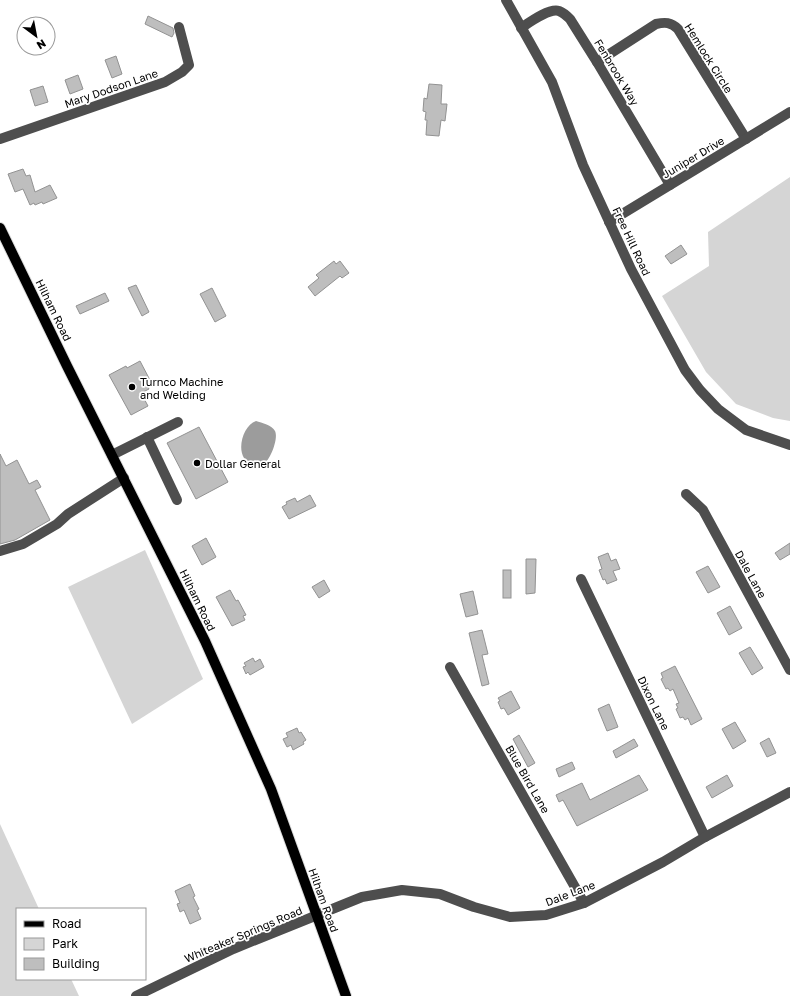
<svg xmlns="http://www.w3.org/2000/svg" width="790" height="996" font-family="'Golos Text',sans-serif">
  <style>
    .green { fill: #d5d5d5 }
    .water { fill: #9c9c9c }
    .building { fill: #bebebe; stroke: #929292 }
    .lines { fill: none; stroke-linecap: round; stroke-linejoin: round }
    .major-casing { stroke: #dbdbdb; stroke-width: 12 }
    .minor { stroke: #4e4e4e; stroke-width: 10 }
    .major { stroke: #000; stroke-width: 10 }
    .poi-dot { fill: #000; stroke: #fff; stroke-width: 1.5 }
    .labels { text-anchor: middle; dominant-baseline: central; stroke-width: 3.5; stroke-linejoin: round; paint-order: stroke }
    .street-label { font-size: 11px; fill: #000; stroke: #fff }
    .poi-label { font-size: 11px; fill: #000; stroke: #fff; text-anchor: start }
  </style>
  <rect width="100%" height="100%" fill="#fff"/>
  <g class="green">
    <path d="M790 177V421L773 418 736 404 706 372 662 296 709 266 708 232Z"/>
    <path d="M145 550 203 679 132 724 68 587Z"/>
    <path d="M0 824 39 909H17V979H71L79 996H0Z"/>
  </g>
  <path class="water" d="M256 421C262 423 272 425 275 431 279 439 269 464 261 466 257 466 254 465 252 464 249 462 246 461 244 458 237 447 244 425 256 421Z"/>
  <g class="building">
    <path d="M148 16 173 28 174 33 172 37 145 24Z"/>
    <path d="M116 56 122 74 112 78 105 60Z"/>
    <path d="M78 75 83 89 70 94 65 80Z"/>
    <path d="M429 84 442 85 441 104H447L445 121 441 120 439 136 426 135 427 120H425L426 112 423 111 424 98 427 99Z"/>
    <path d="M43 86 48 102 35 106 30 90Z"/>
    <path d="M23 169 26 176 30 175 35 192 50 185 57 198 43 204 42 202 35 205 34 203 30 205 23 189 15 192 8 174Z"/>
    <path d="M681 245 687 254 671 264 665 256Z"/>
    <path d="M334 261 336 264 340 261 349 273 342 278 340 276 315 296 308 287 319 278 316 275Z"/>
    <path d="M136 285 149 312 142 316 128 288Z"/>
    <path d="M212 288 226 316 215 322 200 294Z"/>
    <path d="M105 293 109 301 80 314 76 306Z"/>
    <path d="M140 361 151 382 147 385 149 389 141 393 148 406 131 415 109 375 126 366 127 368Z"/>
    <path d="M199 427 228 482 196 499 167 443Z"/>
    <path d="M0 454 6 466 17 460 29 484 37 480 41 487 35 490 50 520 15 540 0 544Z"/>
    <path d="M310 495 316 506 289 519 282 507 287 504 286 502 295 498 297 502Z"/>
    <path d="M206 538 216 557 202 565 192 546Z"/>
    <path d="M790 543V554L780 560 775 553Z"/>
    <path d="M608 553 611 561 616 559 620 569 613 571 617 580 607 584 605 579 603 580 599 570 602 569 598 557Z"/>
    <path d="M526 559H536L535 593 526 594Z"/>
    <path d="M708 566 720 587 708 593 696 572Z"/>
    <rect x="503" y="570" width="8" height="28"/>
    <path d="M324 580 330 591 319 598 312 587Z"/>
    <path d="M230 590 236 601 238 600 246 615 243 616 245 620 232 626 216 597Z"/>
    <path d="M473 591 478 614 466 617 460 594Z"/>
    <path d="M730 606 742 628 729 635 717 613Z"/>
    <path d="M482 630 488 654 482 655 489 684 482 686 469 633Z"/>
    <path d="M750 647 763 668 752 675 739 653Z"/>
    <path d="M253 658 255 662 260 659 264 667 250 675 248 672 246 674 243 667 246 666 244 663Z"/>
    <path d="M675 666 702 719 691 725 688 718 685 720 683 717 680 718 676 709 678 708 676 704 679 703 673 689 670 691 668 688 666 689 661 679 663 678 661 673Z"/>
    <path d="M511 691 520 708 508 715 504 708 501 709 498 702 500 701 498 698Z"/>
    <path d="M609 704 618 727 607 731 598 709Z"/>
    <path d="M735 722 746 741 733 749 722 729Z"/>
    <path d="M297 728 299 733 301 732 306 740 303 742 304 744 293 750 291 745 287 747 283 739 288 737 286 733Z"/>
    <path d="M519 735 535 763 528 767 513 739Z"/>
    <path d="M769 738 776 753 767 757 760 743Z"/>
    <path d="M634 739 638 746 616 758 613 751Z"/>
    <path d="M572 762 575 769 559 777 556 769Z"/>
    <path d="M639 775 648 790 577 826 563 800 559 802 556 795 582 783 590 800Z"/>
    <path d="M727 775 733 786 712 798 706 787Z"/>
    <path d="M190 884 195 896 193 897 199 909 197 910 201 919 190 924 184 910 180 912 177 904 180 903 175 891Z"/>
  </g>
  <g class="lines">
    <defs>
      <path id="major" d="M0 228 67 366 205 641 271 789 346 996"/>
    </defs>
    <use href="#major" class="major-casing"/>
    <g class="minor">
      <path d="M506 0 552 82 583 165 631 269 685 370 700 390 718 409 746 430 790 445"/>
      <path d="M521 28C530 22 549 8 559 11 564 13 567 16 570 19L597 62 670 185"/>
      <path d="M597 62 656 24C665 22 671 22 678 29L746 139"/>
      <path d="M0 139 165 82 182 72 189 65 179 27"/>
      <path d="M609 222 790 112"/>
      <path d="M147 437 177 500"/>
      <path d="M112 455 178 422"/>
      <path d="M686 494 703 510 790 670"/>
      <path d="M0 551 23 544 57 524 68 514 124 478"/>
      <path d="M581 579 705 837"/>
      <path d="M450 667 584 903"/>
      <path d="M136 996 233 949 362 897 402 890 440 894 474 907 510 917 546 915 584 903 663 862 705 837 790 792"/>
    </g>
    <use href="#major" class="major"/>
  </g>
  <g class="poi-dot">
    <circle cx="132" cy="387" r="4"/>
    <circle cx="197" cy="463" r="4"/>
  </g>
  <g class="labels">
    <g class="street-label">
      <text transform="translate(709 58) rotate(58)">Hemlock Circle</text>
      <text transform="translate(617 72) rotate(59)">Fenbrook Way</text>
      <text transform="translate(111 88) rotate(-19)">Mary Dodson Lane</text>
      <text transform="translate(693 157) rotate(-31)">Juniper Drive</text>
      <text transform="translate(632 241) rotate(65)">Free Hill Road</text>
      <text transform="translate(54 310) rotate(64)">Hilham Road</text>
      <text transform="translate(751 574) rotate(61)">Dale Lane</text>
      <text transform="translate(198 600) rotate(64)">Hilham Road</text>
      <text transform="translate(654 703) rotate(64)">Dixon Lane</text>
      <text transform="translate(528 779) rotate(60)">Blue Bird Lane</text>
      <text transform="translate(570 893) rotate(-21)">Dale Lane</text>
      <text transform="translate(324 900) rotate(70)">Hilham Road</text>
      <text transform="translate(243 934) rotate(-23)">Whiteaker Springs Road</text>
    </g>
    <g class="poi-label">
      <text x="140" y="381">Turnco Machine<tspan x="140" dy="13">and Welding</tspan></text>
      <text x="205" y="463">Dollar General</text>
    </g>
  </g>
  <rect x="16" y="908" width="130" height="72" fill="#ffffff" stroke="#999999"/>
  <rect x="24" y="921" width="20" height="6" fill="#000000" stroke="#999999"/>
  <text x="52" y="928" font-size="12" fill="#000000">Road</text>
  <rect x="24" y="938" width="20" height="12" fill="#d5d5d5" stroke="#999999"/>
  <text x="52" y="948" font-size="12" fill="#000000">Park</text>
  <rect x="24" y="958" width="20" height="12" fill="#bebebe" stroke="#999999"/>
  <text x="52" y="968" font-size="12" fill="#000000">Building</text>
  <g transform="translate(36 36) rotate(148)"><circle r="19" fill="#ffffff" stroke="#999999"/>
  <path d="M0-3L7 15L0 10L-7 15Z" fill="#000000"/>
  <text y="-6" font-size="11" font-weight="bold" text-anchor="middle" fill="#000000">N</text>
  </g>
</svg>
